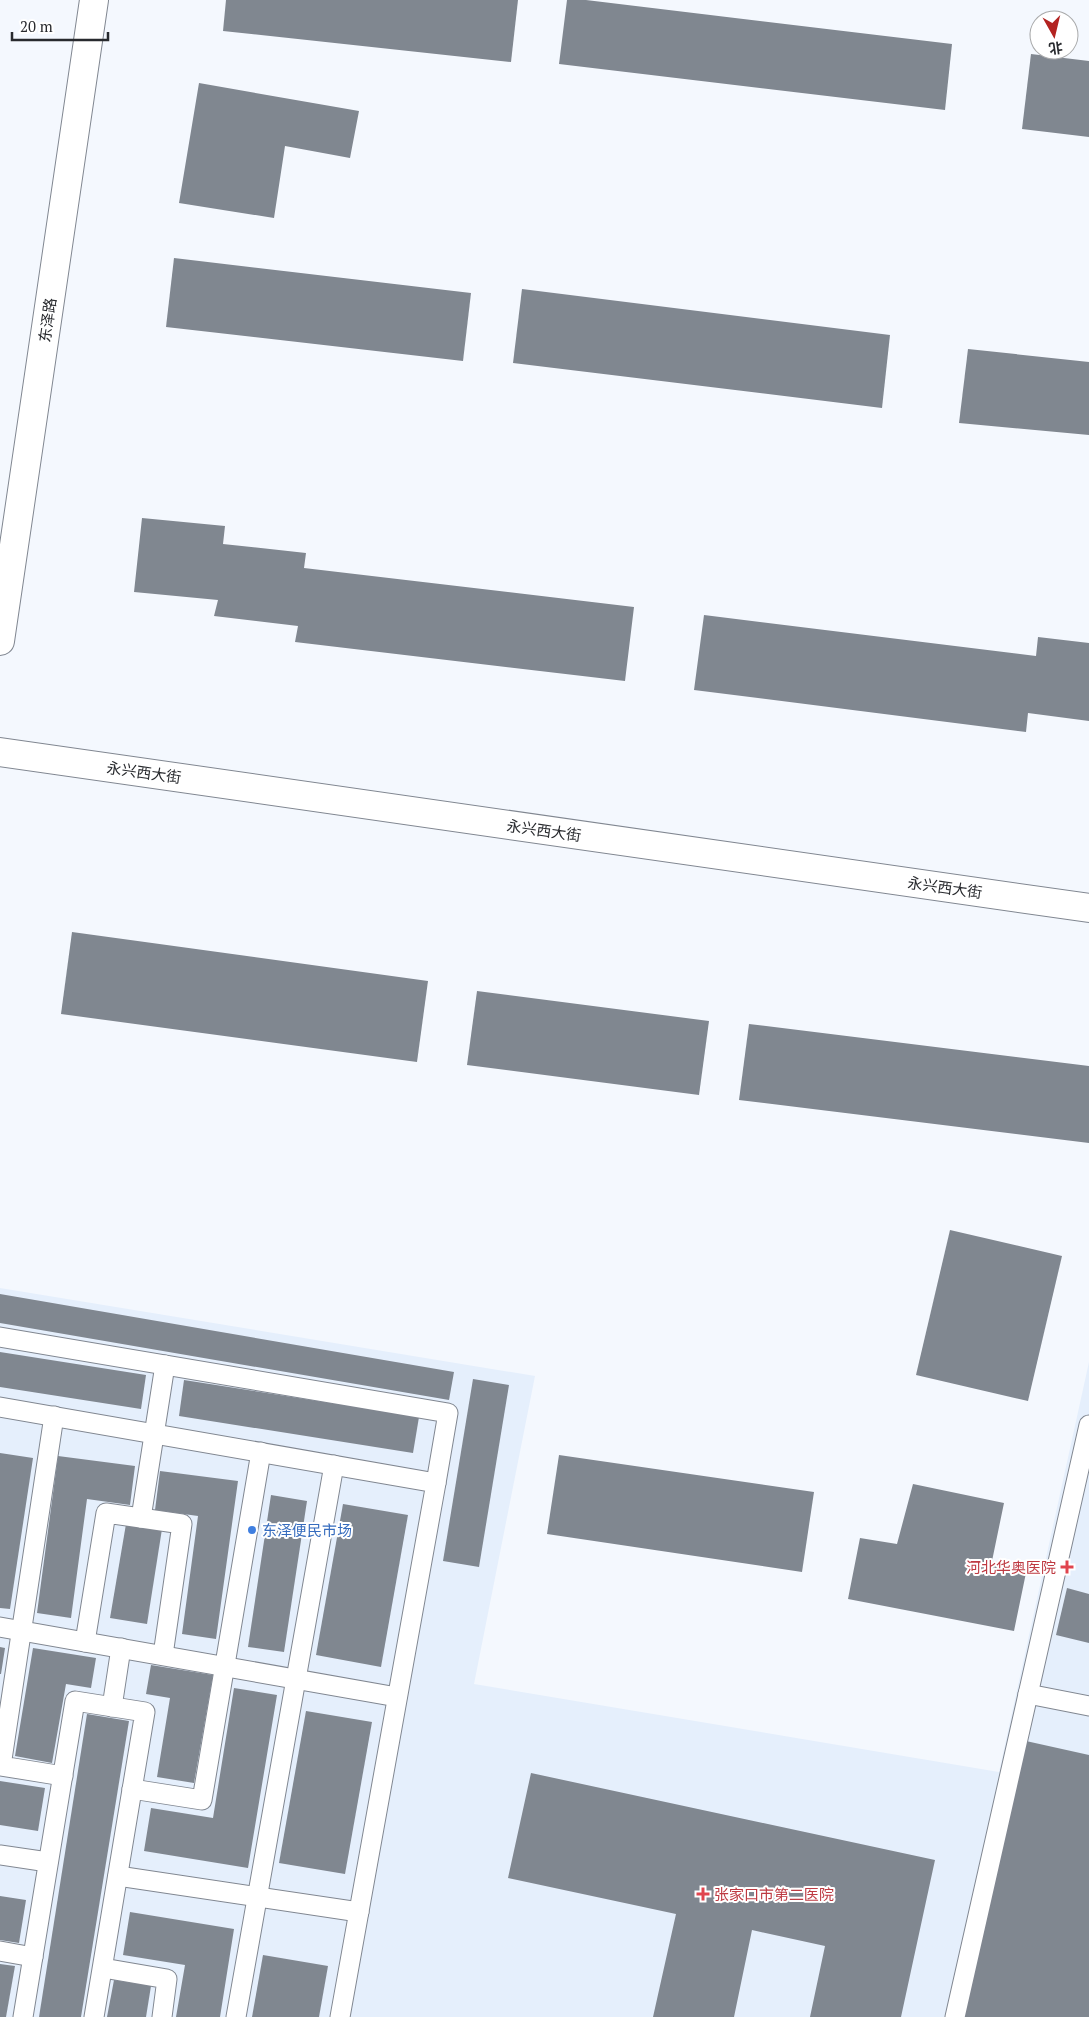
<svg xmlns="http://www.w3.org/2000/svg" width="1089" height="2017" font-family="'PT Serif','Noto Sans SC',serif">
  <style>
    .built { fill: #e5effc }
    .building { fill: #808790 }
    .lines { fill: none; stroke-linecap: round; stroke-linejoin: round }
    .service-casing { stroke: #818791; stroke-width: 21 }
    .secondary-casing { stroke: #818791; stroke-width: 30 }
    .service { stroke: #fff; stroke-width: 19 }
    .secondary { stroke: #fff; stroke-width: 28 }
    .shop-dot { fill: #3f7fe0; stroke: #fff; stroke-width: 2 }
    .health-dot { fill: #e0444e; stroke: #fff; stroke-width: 2 }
    .labels { text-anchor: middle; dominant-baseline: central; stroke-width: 4; stroke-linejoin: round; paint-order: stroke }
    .street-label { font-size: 15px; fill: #282a2e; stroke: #fff }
    .shop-label { font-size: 15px; fill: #366cbe; stroke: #fff; text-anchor: start }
    .health-label { font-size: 15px; fill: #be3a42; stroke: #fff; text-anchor: end }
  </style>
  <rect width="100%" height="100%" fill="#f4f8fe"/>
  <path class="built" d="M0 1288 535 1376 474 1684 999 1772 1089 1362V2017H0Z"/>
  <g class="building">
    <path d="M226 0H518L511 62 223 31Z"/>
    <path d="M567 0H586L952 44 945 110 559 64Z"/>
    <path d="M1031 54 1089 61V137L1022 129Z"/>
    <path d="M199 83 359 111 350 158 285 146 274 218 179 203Z"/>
    <path d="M174 258 471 293 463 361 166 327Z"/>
    <path d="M522 289 890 335 882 408 513 363Z"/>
    <path d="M968 349 1089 362V435L959 423Z"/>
    <path d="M142 518 225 526 223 544 306 553 304 568 634 607 625 681 295 642 298 626 214 616 218 600 134 592Z"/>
    <path d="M704 615 1036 656 1038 637 1089 643V721L1028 713 1026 732 694 690Z"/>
    <path d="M72 932 428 981 417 1062 61 1014Z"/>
    <path d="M477 991 709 1021 699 1095 467 1065Z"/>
    <path d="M749 1024 1089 1066V1143L739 1100Z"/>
    <path d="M950 1230 1062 1256 1028 1401 916 1375Z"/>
    <path d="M0 1294 454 1372 449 1400 0 1323Z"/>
    <path d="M0 1352 146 1375 141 1409 0 1387Z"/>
    <path d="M473 1379 509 1385 479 1567 443 1561Z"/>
    <path d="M184 1380 419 1417 413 1453 179 1416Z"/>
    <path d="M0 1453 33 1458 10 1609 0 1608Z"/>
    <path d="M559 1455 814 1492 802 1572 547 1534Z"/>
    <path d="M58 1456 135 1466 130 1505 87 1499 71 1618 37 1613Z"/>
    <path d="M160 1471 238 1481 216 1639 182 1634 198 1516 155 1510Z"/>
    <path d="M913 1484 1004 1503 992 1561 1027 1568 1014 1631 848 1599 860 1538 897 1544Z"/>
    <path d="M271 1495 307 1501 284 1652 248 1647Z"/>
    <path d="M343 1504 408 1515 381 1667 316 1655Z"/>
    <path d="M126 1524 162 1529 147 1624 110 1618Z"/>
    <path d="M1067 1588 1089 1594V1643L1056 1635Z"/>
    <path d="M0 1647 5 1648 1 1674H0Z"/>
    <path d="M33 1648 96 1658 91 1688 66 1684 52 1763 15 1756Z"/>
    <path d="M151 1665 213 1675 194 1783 157 1777 170 1698 146 1694Z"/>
    <path d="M234 1688 277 1695 248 1868 144 1851 151 1808 213 1818Z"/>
    <path d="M306 1711 372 1722 345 1874 279 1863Z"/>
    <path d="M87 1714 129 1721 81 2017H39Z"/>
    <path d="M1026 1741 1089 1755V2017H963Z"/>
    <path d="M531 1773 935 1860 901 2017H810L825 1946 752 1930 734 2017H653L676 1914 508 1878Z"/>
    <path d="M0 1781 45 1788 38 1831 0 1825Z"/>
    <path d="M0 1896 26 1900 19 1943 0 1940Z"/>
    <path d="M130 1912 234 1929 220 2017H176L185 1965 123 1955Z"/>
    <path d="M263 1955 328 1966 319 2017H252Z"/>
    <path d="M0 1964 15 1966 6 2017H0Z"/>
    <path d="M114 1980 151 1986 146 2017H107Z"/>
  </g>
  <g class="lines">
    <defs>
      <g id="service">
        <path d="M0 1337 448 1413 436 1483"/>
        <path d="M0 1407 436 1483 340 2017"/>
        <path d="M54 1416 1 1766 63 1776"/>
        <path d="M141 1518 165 1365"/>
        <path d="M0 1627 397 1697"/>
        <path d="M85 1642 106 1513 182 1524 163 1655"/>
        <path d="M1028 1694 1089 1706"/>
        <path d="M112 1707 121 1648"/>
        <path d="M132 1789 202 1800 261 1452"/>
        <path d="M0 1855 48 1862"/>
        <path d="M118 1876 359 1912"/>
        <path d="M0 1951 33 1957"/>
        <path d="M103 1968 167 1979 162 2017"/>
        <path d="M23 2017 75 1701 145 1712 94 2017"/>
        <path d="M236 2017 334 1465"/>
        <path d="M955 2017 1089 1425"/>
      </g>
      <g id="secondary">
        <path d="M0 641 94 0"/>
        <path d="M0 752 1089 908"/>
      </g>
    </defs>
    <use href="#service" class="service-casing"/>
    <use href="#secondary" class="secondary-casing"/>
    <use href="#service" class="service"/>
    <use href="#secondary" class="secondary"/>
  </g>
  <circle class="shop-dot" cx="252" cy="1530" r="5"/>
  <g class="health-dot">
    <path d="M1064.5 1559.5h5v5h5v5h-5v5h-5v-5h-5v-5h5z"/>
    <path d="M700.5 1886.5h5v5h5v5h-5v5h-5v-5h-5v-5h5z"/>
  </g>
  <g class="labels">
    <g class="street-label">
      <text transform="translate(47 320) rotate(-82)">东泽路</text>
      <text transform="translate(144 772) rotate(8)">永兴西大街</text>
      <text transform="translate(544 830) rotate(8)">永兴西大街</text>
      <text transform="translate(945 887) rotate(8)">永兴西大街</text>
    </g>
    <g class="shop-label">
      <text x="262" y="1530">东泽便民市场</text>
    </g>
    <g class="health-label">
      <text x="1056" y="1567">河北华奥医院</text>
      <text x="714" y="1894" text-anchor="start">张家口市第二医院</text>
    </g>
  </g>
  <g transform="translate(1054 35) rotate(172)"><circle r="24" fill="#ffffff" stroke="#a9aaab"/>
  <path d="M0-4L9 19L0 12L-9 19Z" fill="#b32321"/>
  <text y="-8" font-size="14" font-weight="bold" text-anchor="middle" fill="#282a2e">北</text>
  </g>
  <path d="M12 32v8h96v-8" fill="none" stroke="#282a2e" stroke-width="2.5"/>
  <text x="20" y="32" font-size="15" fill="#282a2e" stroke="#ffffff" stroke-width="4" paint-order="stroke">20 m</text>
</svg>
